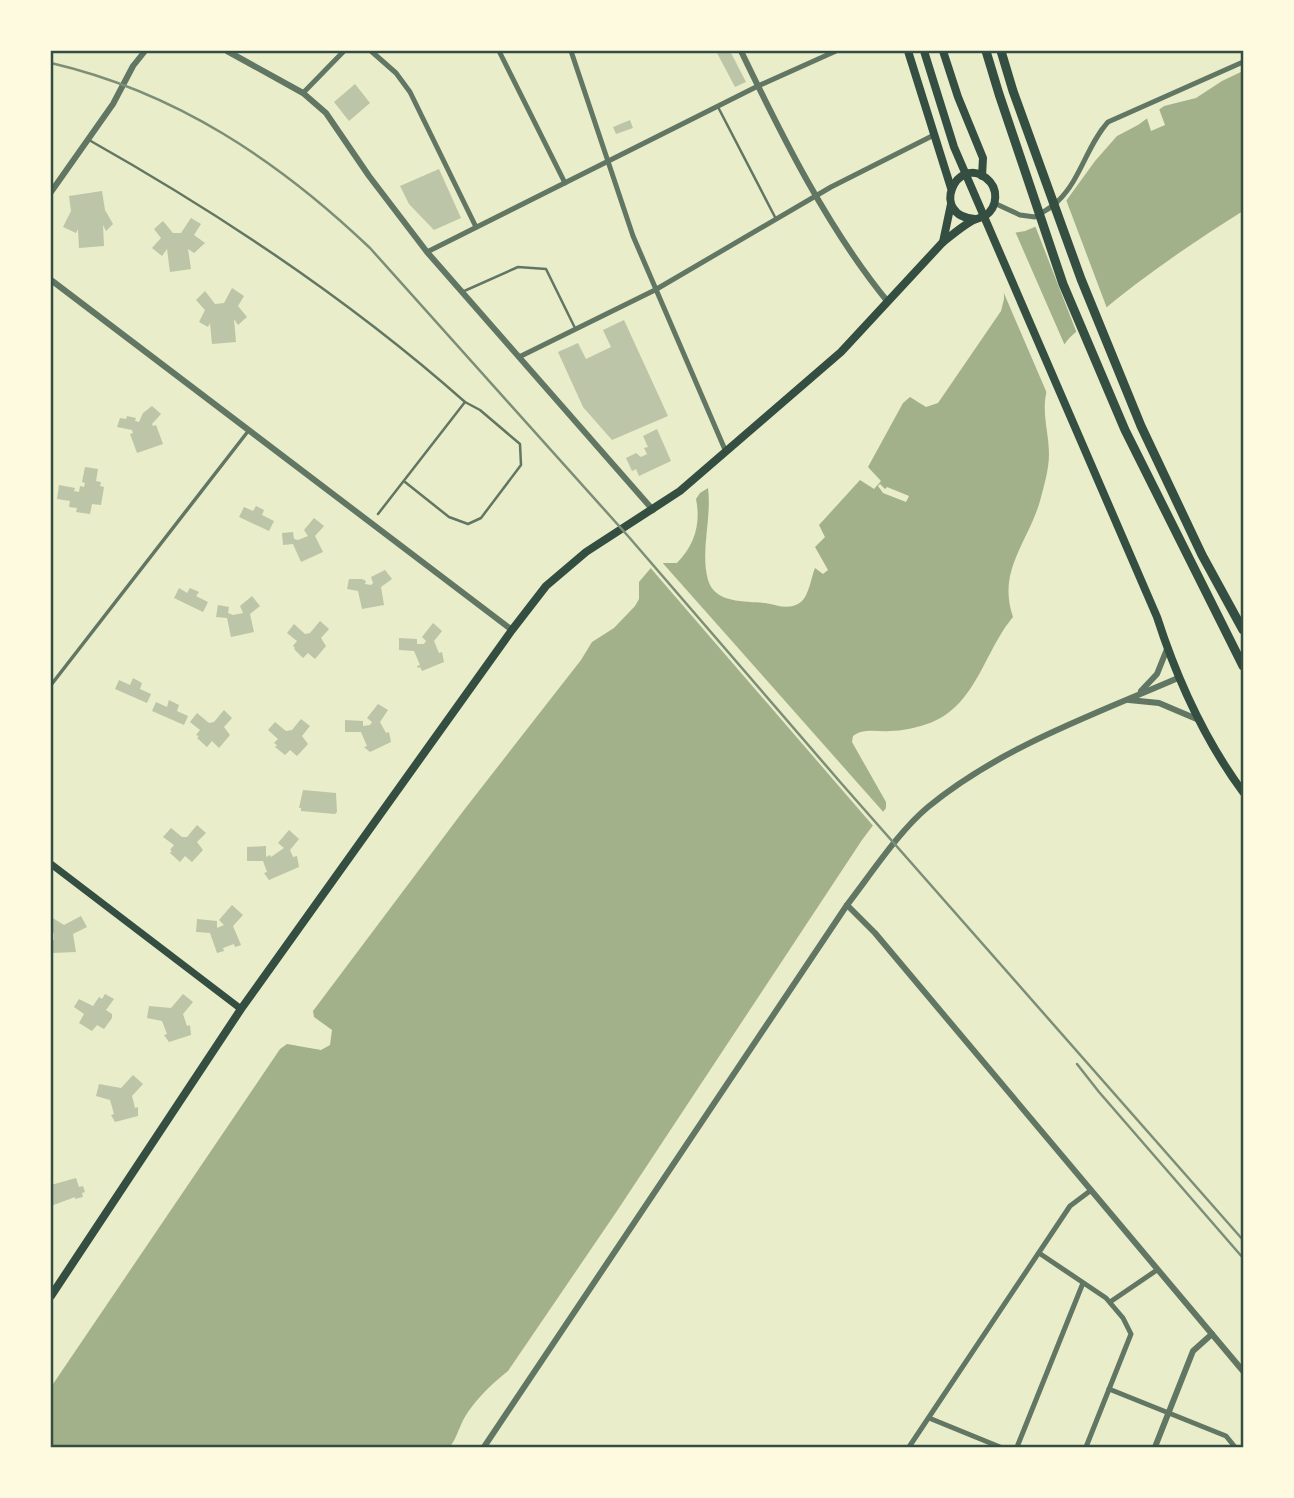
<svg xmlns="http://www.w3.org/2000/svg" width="1294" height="1498" font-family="'DejaVu Sans',sans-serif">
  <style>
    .water { fill: #a3b18a }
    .pier { fill: #e9edc9 }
    .building { fill: #bcc5a7 }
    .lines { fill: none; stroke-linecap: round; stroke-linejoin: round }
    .service { stroke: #617663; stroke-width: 2.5 }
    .pedestrian { stroke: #617663; stroke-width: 3.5 }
    .minor { stroke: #617663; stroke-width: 5 }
    .tertiary { stroke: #617663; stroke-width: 6 }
    .secondary { stroke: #344e41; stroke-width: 7 }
    .primary { stroke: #344e41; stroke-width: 8 }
    .motorway { stroke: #344e41; stroke-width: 9 }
    .rail { stroke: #7c8e77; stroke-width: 2.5 }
    .neatline { fill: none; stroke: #344e41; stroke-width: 2.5 }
  </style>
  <rect width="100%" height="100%" fill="#e9edc9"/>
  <path class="water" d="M1243 71V211C1192 243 1142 277 1095 317 1085 325 1071 334 1064 345 1056 357 1051 377 1047 390 1041 412 1049 432 1049 454 1049 469 1044 486 1040 501 1028 543 997 570 1013 617 984 651 976 708 927 724 915 728 902 731 890 731 876 732 864 728 853 736L852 742 886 802V808L862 840 617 1211 508 1371C493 1383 479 1396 468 1412 460 1423 458 1436 450 1447H51V1387L280 1049 287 1044 321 1050 330 1045 332 1030 314 1017 313 1011 464 810 581 660 592 642 614 628 635 606 639 599V582L655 563H677C695 545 701 523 696 499L700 493 708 488C712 519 700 550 708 580 715 604 746 601 765 603 777 605 789 611 801 602 809 595 811 578 815 568L823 574 828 570 815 547 825 537 819 525 860 480 874 489 881 481 868 467 903 403 910 397 926 407 938 403 1001 311 1004 299 1003 244 1013 233 1025 231 1037 226 1066 201 1095 161 1117 136 1138 125 1164 106 1196 98 1222 81Z"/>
  <g class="pier">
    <path d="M1158 106 1165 125 1151 131 1146 115Z"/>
    <path d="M1065 197 1108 311 1078 336 1034 223Z"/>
    <path d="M1014 229 1066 348 1061 358 1049 398 1000 284V243L1005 233Z"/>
    <path d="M880 484 885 489 887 487 909 496 906 502 883 493 878 486Z"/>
    <path d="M655 560H660L886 815 875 828 648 565Z"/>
  </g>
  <g class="building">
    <path d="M716 51H730L746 82 735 87Z"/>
    <path d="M355 84 370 103 349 121 334 102Z"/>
    <path d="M630 120 633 128 616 134 613 127Z"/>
    <path d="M439 169 461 218 434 230 409 204 400 186Z"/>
    <path d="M102 191 105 210 113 224 106 231 103 225 104 246 79 248 78 229 76 233 63 227 71 211 69 196Z"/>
    <path d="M191 218 201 224 194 235 205 243 194 253 188 249 191 269 170 272 167 249 162 256 152 248 161 238 154 229 163 221 173 233H181Z"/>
    <path d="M232 288 244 296 238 306 247 317 238 325 234 319 236 342 212 344 210 323 208 327 199 322 205 310 196 300 205 291 215 304 224 303Z"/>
    <path d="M624 320 668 416 612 440 583 407 558 352 578 343 586 359 611 347 603 330Z"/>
    <path d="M152 406 161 414 152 424 153 426 156 425 163 444 137 453 130 434 133 433 132 430 117 427 120 418 126 419 127 416 136 418 135 421 139 422 143 413Z"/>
    <path d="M657 429 671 461 639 476 636 469 632 471 626 458 636 453 641 457 647 454 644 448 648 447 643 436Z"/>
    <path d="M85 467 98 469 96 481 101 482 100 486 104 487 101 505 92 504 90 514 76 512 77 508 69 507 70 501 57 499 59 485 75 488 74 491 79 492 80 486 84 487 85 483 82 482Z"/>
    <path d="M256 506 264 510 262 515 274 521 269 531 239 517 244 507 253 511Z"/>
    <path d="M314 518 324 526 315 536 323 552 301 562 293 544 283 545 282 533 293 532 294 539 298 540 308 536 304 530Z"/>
    <path d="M385 570 392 579 381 587 384 605 362 609 358 591 347 589 349 579H362L366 581 365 584 371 585 373 583 371 577Z"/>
    <path d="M179 588 187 593 190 588 199 592 196 596 208 602 203 612 174 598Z"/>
    <path d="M252 596 260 606 250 614 254 632 231 637 227 618 216 617 218 605 229 607 228 613 233 615 243 613 240 606Z"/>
    <path d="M320 621 329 629 321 638 326 646 315 659 308 653 303 658 294 649 295 648 293 646 297 641 287 633 294 624 305 634 310 633Z"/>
    <path d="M433 623 442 631 434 641 439 653 442 652 444 662 422 671 420 667 418 668 417 666 420 665 414 651 399 650V638L417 639V644H424L426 641 422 637Z"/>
    <path d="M133 678 142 683 140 689 151 694 147 703 115 689 119 680 130 685Z"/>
    <path d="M169 700 179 705 177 711 188 716 184 725 152 711 156 702 167 707Z"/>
    <path d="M378 704 388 710 380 722 386 733 389 732 391 742 370 752 364 747 367 746 361 732H345V720L363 721V726L370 725 372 722 367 718Z"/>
    <path d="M224 710 232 718 224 727 230 735 219 748 212 741 207 747 197 738 199 736 196 735 200 730 190 722 197 713 209 723 214 722Z"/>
    <path d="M301 719 310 726 302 736 308 744 297 756 290 750 285 755 275 747 277 745 274 743 278 739 268 730 275 722 286 731 292 730Z"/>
    <path d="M303 790 336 793 337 812 335 814 301 811V808H299Z"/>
    <path d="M197 825 206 833 197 842 203 850 192 862 185 856 180 862 170 853 172 851 170 850 174 845 163 837 171 828 182 837H187Z"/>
    <path d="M289 830 299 839 290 850 293 857 297 856 299 867 269 880 264 873 267 872 263 861H247V847L266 846V857L270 855 271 857 284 848 278 843Z"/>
    <path d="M232 905 243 915 233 926 241 945 235 947 234 944 223 948 224 951 217 953 210 933 196 932 197 919 217 921V928L224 925 219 920Z"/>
    <path d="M81 916 87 927 73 934 76 952 52 953V940H54V933L51 931V917L64 925Z"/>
    <path d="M105 994 114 999 106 1010 112 1014V1018L104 1029 97 1025 92 1031 79 1023 84 1014 74 1007 79 999 93 1006 99 997 102 999Z"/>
    <path d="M183 994 193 1002 183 1014 187 1026 190 1025 191 1035 169 1042 164 1035 167 1034 162 1021 147 1018 149 1006 171 1008Z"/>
    <path d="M133 1075 143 1084 132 1096 135 1108 138 1107V1116L115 1122 111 1115 114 1114 110 1100 96 1096 99 1084 121 1088Z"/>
    <path d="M76 1178 79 1187 83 1186 85 1192 82 1193 83 1197 75 1199V1197L51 1206V1185Z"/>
  </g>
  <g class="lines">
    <g class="service">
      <path d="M718 107 776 219"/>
      <path d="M89 140C222 215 350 300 465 402L378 514"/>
      <path d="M462 292 518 267 546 269 575 328"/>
      <path d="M405 482 449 517 468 524 481 518 521 465 520 444 480 410 465 402"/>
    </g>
    <path class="pedestrian" d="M51 685 249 430"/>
    <g class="minor">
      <path d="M371 51 396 73 410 92 476 227"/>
      <path d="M499 51 565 183"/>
      <path d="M571 51 633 236 726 452"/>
      <path d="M303 93 344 51"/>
      <path d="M994 203 1020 215 1035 217C1042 212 1052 208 1058 201 1081 179 1087 145 1108 122L1243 62"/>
      <path d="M427 252 758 86 836 51"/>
      <path d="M519 357 655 290 831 187 934 135"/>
      <path d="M1039 1253 1106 1298 1123 1318 1131 1334 1086 1447"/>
      <path d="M1110 1302 1157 1270"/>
      <path d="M1109 1389 1226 1436 1235 1447"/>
      <path d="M929 1418 1000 1447"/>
      <path d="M909 1447 1070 1206 1090 1191"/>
      <path d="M1017 1447 1083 1283"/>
    </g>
    <g class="tertiary">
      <path d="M227 51 303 93 326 113 369 176 427 252 653 510"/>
      <path d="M741 51C782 136 828 229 888 302"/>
      <path d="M51 192 113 104 133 66 145 51"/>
      <path d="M51 280 512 630"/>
      <path d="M1141 691 1157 674 1167 649"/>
      <path d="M1129 700 1159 703 1199 720"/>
      <path d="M847 905 875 933 1243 1371"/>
      <path d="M484 1447 847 905C871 874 899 831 928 807 1001 747 1093 715 1178 678"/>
      <path d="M1155 1447 1193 1351 1212 1334"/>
    </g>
    <path class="secondary" d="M51 864 241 1009"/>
    <g class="primary">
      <path d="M908 51 951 188"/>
      <path d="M924 51 954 147 1157 617C1177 679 1204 739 1243 792"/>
      <path d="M943 51 958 97 983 158 982 176"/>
      <path d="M951 204 943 242C952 235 960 228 970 222 975 219 980 218 985 216 998 207 999 188 986 178 956 155 929 216 975 219"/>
      <path d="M51 1296 241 1009 512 630 546 586 586 552 680 491 841 352 943 242"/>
    </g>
    <g class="motorway">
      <path d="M986 51 999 94 1063 284 1125 430 1243 666"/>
      <path d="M1001 51 1013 91 1081 279 1141 426 1202 555 1243 630"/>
    </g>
    <g class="rail">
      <path d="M51 63C176 92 279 161 370 248L628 536 841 783 1243 1240"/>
      <path d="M1077 1064 1099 1092 1243 1258"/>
    </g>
  </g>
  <rect width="1294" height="1498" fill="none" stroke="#fefae0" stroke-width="105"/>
  <rect x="52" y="52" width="1190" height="1394" class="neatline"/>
</svg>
